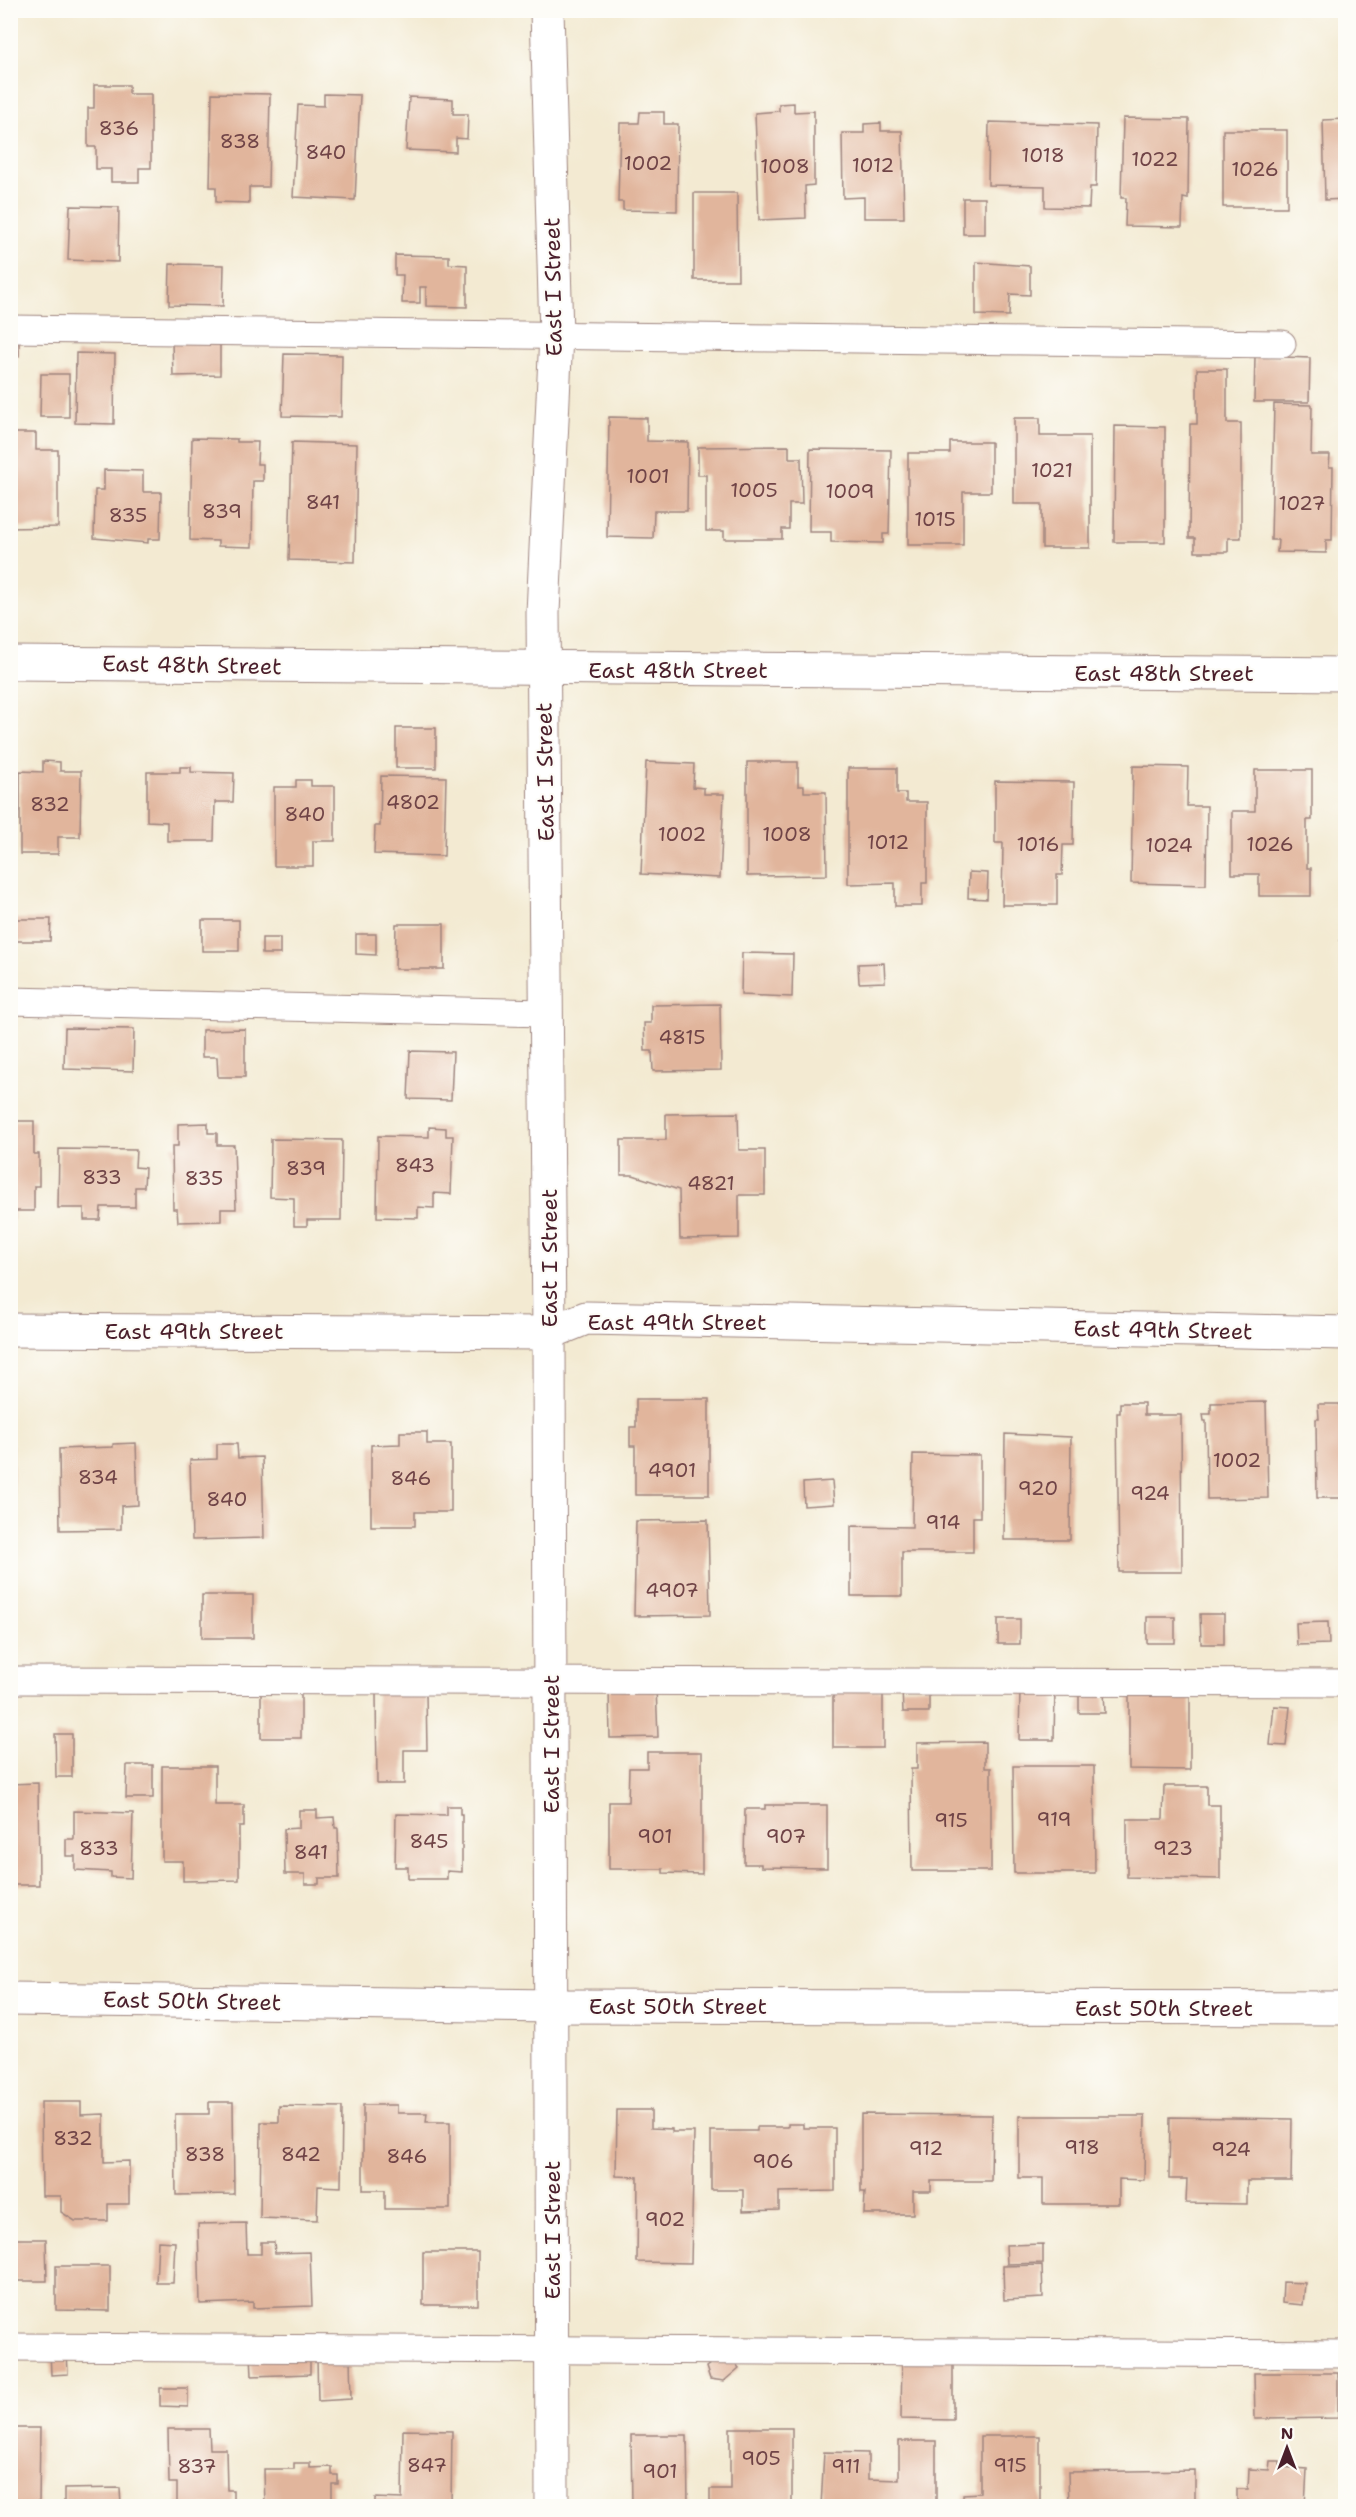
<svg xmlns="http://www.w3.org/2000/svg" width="1356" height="2517" font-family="'Shantell Sans',sans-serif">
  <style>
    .building { fill: #e1b59c }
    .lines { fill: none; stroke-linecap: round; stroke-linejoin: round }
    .service-casing { stroke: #9e847e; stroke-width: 29 }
    .minor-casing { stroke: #9e847e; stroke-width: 35 }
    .tertiary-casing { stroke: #9e847e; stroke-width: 35 }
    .service { stroke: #fff; stroke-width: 27 }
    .minor { stroke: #fff; stroke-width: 33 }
    .tertiary { stroke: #fff; stroke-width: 33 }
    .labels { text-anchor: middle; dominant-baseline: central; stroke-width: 4.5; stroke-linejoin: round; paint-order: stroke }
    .number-label { font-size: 20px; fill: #704447 }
    .street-label { font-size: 22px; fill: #4a1f2b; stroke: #fdfcf7 }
  </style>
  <rect width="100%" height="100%" fill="#fdfcf7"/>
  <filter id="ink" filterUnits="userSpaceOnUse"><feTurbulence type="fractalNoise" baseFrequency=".0167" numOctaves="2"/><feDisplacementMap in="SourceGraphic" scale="12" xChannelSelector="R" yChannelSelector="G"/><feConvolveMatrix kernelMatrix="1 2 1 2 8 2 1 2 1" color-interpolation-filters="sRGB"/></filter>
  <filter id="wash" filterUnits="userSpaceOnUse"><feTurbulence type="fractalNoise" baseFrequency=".008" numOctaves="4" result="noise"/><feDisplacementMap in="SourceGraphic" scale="24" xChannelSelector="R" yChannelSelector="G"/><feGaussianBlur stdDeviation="1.35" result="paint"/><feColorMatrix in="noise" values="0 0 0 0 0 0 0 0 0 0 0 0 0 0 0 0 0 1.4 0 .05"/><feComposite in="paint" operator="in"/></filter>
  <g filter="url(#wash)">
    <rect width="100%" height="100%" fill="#f3ead2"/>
    <g id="blocks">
      <g class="building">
        <path d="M94 85H129V94H151V168H139V182H111V169H96V147H88V108H94Z"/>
        <path d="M212 93 270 94 268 187H249V203L216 202V187H210Z"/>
        <path d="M324 94 360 95 355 200 293 197 298 105 324 106Z"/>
        <path d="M409 97 453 99V114H468L467 139 456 138V152L406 150Z"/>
        <path d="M794 103V112L814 111V185L805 186 806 218 759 220 755 113 779 111V104Z"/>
        <path d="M640 112H664V124H678L677 211 623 210V202H618L620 123H639Z"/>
        <path d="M1123 118 1189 119 1188 199 1183 198 1182 227 1125 226 1126 198H1121Z"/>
        <path d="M1346 119V199L1325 200 1323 120Z"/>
        <path d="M989 122 1097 125 1096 187H1090L1089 208 1045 207V186L988 185Z"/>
        <path d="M881 123V131H902L904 218H864V197L843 198 842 133H864V124Z"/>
        <rect x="1223" y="130" width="64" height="77"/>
        <path d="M694 193H737L738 280H694Z"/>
        <rect x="963" y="198" width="22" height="36"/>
        <path d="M70 206 119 207 118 262 68 260Z"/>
        <path d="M395 255 449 256V264L467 265V307L426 306V287H420V303H402L403 275H395Z"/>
        <path d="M976 262 1030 266V295L1010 294 1009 316 976 315Z"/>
        <path d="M170 264 224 265 223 306 169 305Z"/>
        <path d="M10 340H19V356L10 357Z"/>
        <path d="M220 340V375L173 376 172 341Z"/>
        <path d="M76 353 115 354 114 424 75 423Z"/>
        <path d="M284 354 342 355 341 417 282 416Z"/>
        <path d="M1255 356 1310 358 1309 402H1254Z"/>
        <path d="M1197 369H1227V423H1241V538H1228V552H1195V538H1189L1190 424H1197Z"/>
        <path d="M41 374H69V417H40Z"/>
        <path d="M1274 404 1312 405 1311 455H1330L1329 467H1333L1332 540H1326V553L1277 552 1278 540H1271Z"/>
        <path d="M609 417 647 418V441L688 442 687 511H654L653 538 607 537Z"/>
        <path d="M1014 418H1040V436H1090V548H1042V504H1014Z"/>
        <path d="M1115 426 1165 427V542H1114Z"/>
        <path d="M11 433H36V450H58V527L10 528Z"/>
        <path d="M192 438 237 439V442H258L257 464H263V481H253L252 547 218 546V541L190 540Z"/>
        <path d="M292 442 357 444 355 562 289 560Z"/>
        <path d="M950 442H991V492H963V545H908V453H950Z"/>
        <path d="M789 446V458H801L802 504H789V529H782V539H724V531H706V475H698V447Z"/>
        <path d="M810 449 891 450 889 534H883V543L831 542V532H809Z"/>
        <path d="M104 470 143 471V492H161L160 539H148V543L94 538 95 490H104Z"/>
        <rect x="396" y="728" width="40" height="40"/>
        <path d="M43 761 60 762V771H81L80 837H58V854H20V771L43 772Z"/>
        <path d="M646 762 694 764 693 787 704 788V794H724L720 878 641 874Z"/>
        <path d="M747 762H798V786H804V792H826L827 875 747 876Z"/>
        <path d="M1133 766 1188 767 1187 806H1207L1206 885 1131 883Z"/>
        <path d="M180 767H191V772L234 773 233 802H215L214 841H167V822L147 821V772H180Z"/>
        <path d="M848 768H897V793H906V802H927V883H922V906H895V883L848 884Z"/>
        <path d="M1255 770H1312V820H1307V868H1311V896H1259V874H1232V811H1255Z"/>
        <path d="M381 776 446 777 444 856 374 854 375 826H380Z"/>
        <path d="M296 780H311V786H335V841H313V866H274V787H296Z"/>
        <path d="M995 781 1074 782 1073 845H1063L1062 875H1057V905H1002L1003 843H995Z"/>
        <path d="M969 872 988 873 987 899 968 898Z"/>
        <rect x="1340" y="917" width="6" height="50"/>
        <path d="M14 919H51L50 941H14Z"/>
        <rect x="202" y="920" width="37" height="31"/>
        <path d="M396 924H444V969H395Z"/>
        <path d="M356 934H376V955L356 954Z"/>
        <rect x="262" y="938" width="18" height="16"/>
        <path d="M742 953 793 954 792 997 741 995Z"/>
        <path d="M884 963 885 982 859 983 858 964Z"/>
        <path d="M720 1004 721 1070 653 1071 652 1051H645L644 1023H651V1005Z"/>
        <path d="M65 1028 134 1029 133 1071 64 1069Z"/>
        <path d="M245 1029V1077H218L217 1057H202V1030Z"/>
        <path d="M410 1051 453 1052 451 1100 408 1099Z"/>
        <path d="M738 1113 739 1150H765V1195H739V1238L680 1239 679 1190 633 1175H621V1140H666V1114Z"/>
        <path d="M10 1121H34V1154H39V1186H34V1211H14V1220H10Z"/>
        <path d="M208 1123V1133H217V1145H234L236 1209H221V1221L178 1222 177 1209H173L172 1146H178V1124Z"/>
        <path d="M429 1127 446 1128V1136H453L451 1194 434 1193V1208L418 1207V1218L377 1217 378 1136 429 1137Z"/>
        <path d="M271 1139 342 1140 341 1220H307V1226H294V1198L270 1197Z"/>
        <path d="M59 1149 136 1150 135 1167 145 1168 144 1187H135V1207H101L100 1220H84V1208H58Z"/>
        <path d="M636 1399H709V1495H635V1446H630V1427H636Z"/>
        <path d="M1266 1402 1268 1498 1207 1499 1206 1421H1204L1203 1414H1211V1403Z"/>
        <path d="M1120 1403H1144V1415H1181L1182 1572H1119L1117 1413H1120Z"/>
        <path d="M1318 1404H1340V1416L1346 1415V1498H1317L1316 1419H1319Z"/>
        <path d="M400 1432H427V1444H451V1512H415V1526H371V1445L400 1444Z"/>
        <path d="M1005 1434 1071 1437 1070 1540H1004Z"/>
        <path d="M136 1443 138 1505 121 1506V1529L60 1530 59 1449 113 1447V1444Z"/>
        <path d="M217 1444H237L238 1458 262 1457 264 1538 192 1540 190 1460 217 1459Z"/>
        <path d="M10 1446H13L14 1531H10Z"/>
        <path d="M913 1454 980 1455V1517H973V1552H902V1596H851V1526L912 1527Z"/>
        <path d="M832 1481 834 1504 804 1506 803 1483Z"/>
        <path d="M708 1520 710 1615 634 1616 636 1521Z"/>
        <rect x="202" y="1595" width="51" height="43"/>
        <path d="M1200 1614H1224V1644H1201Z"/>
        <rect x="1147" y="1617" width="28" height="26"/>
        <rect x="998" y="1619" width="22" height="25"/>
        <path d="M1328 1622 1329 1644 1297 1645 1296 1623Z"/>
        <path d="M929 1687V1712H903L902 1688Z"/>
        <path d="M656 1688 658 1737 610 1738 609 1689Z"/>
        <path d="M1020 1689 1055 1690 1054 1740H1019Z"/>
        <rect x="833" y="1690" width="50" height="58"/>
        <path d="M1104 1690 1105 1713H1079V1691Z"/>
        <path d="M426 1692 427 1750H404V1784H377L376 1693Z"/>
        <rect x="261" y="1693" width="40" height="45"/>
        <path d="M1129 1693H1190V1770L1129 1769Z"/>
        <path d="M1274 1706 1290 1707 1286 1746 1270 1745Z"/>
        <path d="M55 1734H72V1777H56Z"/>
        <path d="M985 1742V1768H991V1871H912L911 1769H917V1743Z"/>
        <path d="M647 1752H702V1874L663 1873V1869H609V1802H628L629 1768H647Z"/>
        <path d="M127 1765H153V1798H126Z"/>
        <path d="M162 1766H215V1805H244V1827H239V1880L183 1881V1861H162Z"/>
        <path d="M1013 1766H1094L1095 1873H1014Z"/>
        <path d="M38 1783 39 1885H10V1784Z"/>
        <path d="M1164 1786H1207V1805H1220V1879L1127 1877V1819H1163Z"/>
        <path d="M765 1805H827V1868L761 1867V1864H744L745 1809H765Z"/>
        <path d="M447 1806H460V1814H462V1872L447 1871V1879H408V1867H395L396 1814 447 1815Z"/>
        <path d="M299 1810H317V1818L334 1817 335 1828H338L339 1878H319V1884H305V1874H285L284 1829 299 1828Z"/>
        <path d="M74 1811 133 1813 131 1878 111 1877V1872L75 1870V1856H66V1839H74Z"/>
        <path d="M41 2102H81V2115L104 2114V2162L129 2161V2204H108V2221H75L61 2212V2196H42Z"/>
        <path d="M209 2102H233L234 2194 176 2195 175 2114H209Z"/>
        <path d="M363 2105H397V2113H427L426 2122H450V2209H385V2190H363Z"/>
        <path d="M279 2106 342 2107 341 2187 318 2186 317 2220 260 2218 261 2122H279Z"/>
        <path d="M617 2110H651V2128L672 2129V2132H694L691 2263 637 2262 638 2177 616 2176Z"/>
        <path d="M861 2114 992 2115 991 2181H931V2191H913V2214H864L865 2192H861Z"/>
        <path d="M1019 2116H1145L1144 2180 1119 2179V2204H1043V2178H1019Z"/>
        <path d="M1170 2117 1292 2119 1291 2181H1247V2204L1186 2203 1187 2179H1169Z"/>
        <path d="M788 2124H803V2128H835V2191L779 2192V2210L743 2211V2190H711V2131H757V2127H788Z"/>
        <path d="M246 2223 247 2254H261V2242H274L275 2253 310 2252 312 2306 253 2308V2302L200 2304 198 2224Z"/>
        <path d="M10 2239H46L47 2281H10Z"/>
        <path d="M158 2241 175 2242 173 2283H156Z"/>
        <path d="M1043 2244V2263L1007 2264 1006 2245Z"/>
        <rect x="423" y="2252" width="55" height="53"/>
        <path d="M1042 2265 1043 2298 1004 2300 1003 2266Z"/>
        <path d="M56 2266H110V2311L56 2310Z"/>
        <path d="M1283 2282 1305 2283 1303 2305 1282 2303Z"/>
        <path d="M50 2350H67L68 2374 51 2375Z"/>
        <path d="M310 2352V2374L252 2376 251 2354Z"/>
        <path d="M902 2354H953V2420L901 2419Z"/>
        <path d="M350 2357 351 2399 318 2401 317 2359Z"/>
        <path d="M719 2358 733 2361 739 2368 724 2381 710 2379 706 2367Z"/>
        <path d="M1254 2373H1338V2418L1255 2419Z"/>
        <path d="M160 2388H188V2407L160 2406Z"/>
        <path d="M10 2428H40L39 2506H10Z"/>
        <path d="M730 2428H792V2506H710V2489H730Z"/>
        <path d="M168 2429H209L210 2449H226L227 2490H233V2506H177V2483H169Z"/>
        <path d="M403 2430 452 2431 451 2506H375V2498L402 2499Z"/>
        <path d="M631 2435H687L688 2506H632Z"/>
        <path d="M980 2436H1040V2506H963V2494L980 2493Z"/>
        <path d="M899 2441H936V2506H821L824 2452 868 2453V2479L899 2480Z"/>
        <path d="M1270 2461H1280V2467L1307 2469 1305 2506H1237V2489H1248L1249 2469 1269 2470Z"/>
        <path d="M294 2463H310V2468L332 2467V2475H338V2484H332V2506H265L264 2469H294Z"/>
        <path d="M1195 2470V2506H1069L1068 2472Z"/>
        <path d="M120 2488 121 2506H64V2489Z"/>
      </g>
    </g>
  </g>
  <g filter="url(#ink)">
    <use href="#blocks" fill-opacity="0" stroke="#9e847e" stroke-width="1.5"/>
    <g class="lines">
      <defs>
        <g id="service">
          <path d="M10 329 1282 344"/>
          <path d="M10 1001 547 1013"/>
          <path d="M10 1680 1346 1683"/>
          <path d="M10 2347 1346 2354"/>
        </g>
        <g id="minor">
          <path d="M547 10 556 335 543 613 549 1333 552 2506"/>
          <path d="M10 1330 549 1333 586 1318 1346 1333"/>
          <path d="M10 1999 551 2006 1346 2008"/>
        </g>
        <path id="tertiary" d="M10 663 1346 674"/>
      </defs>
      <use href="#service" class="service-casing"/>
      <use href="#minor" class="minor-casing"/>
      <use href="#tertiary" class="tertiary-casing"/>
      <use href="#service" class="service"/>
      <use href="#minor" class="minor"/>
      <use href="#tertiary" class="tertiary"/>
    </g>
  </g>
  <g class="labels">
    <g class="number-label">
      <text x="119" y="128">836</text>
      <text x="240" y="141">838</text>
      <text x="326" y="152">840</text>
      <text x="1043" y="155">1018</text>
      <text x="1155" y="159">1022</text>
      <text x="648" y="163">1002</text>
      <text x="873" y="165">1012</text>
      <text x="785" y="166">1008</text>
      <text x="1255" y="169">1026</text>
      <text x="1052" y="470">1021</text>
      <text x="648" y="476">1001</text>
      <text x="754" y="490">1005</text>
      <text x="850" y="491">1009</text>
      <text x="323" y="502">841</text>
      <text x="1302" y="503">1027</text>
      <text x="222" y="511">839</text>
      <text x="128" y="515">835</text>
      <text x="935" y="519">1015</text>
      <text x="413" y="802">4802</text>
      <text x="50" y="804">832</text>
      <text x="305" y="814">840</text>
      <text x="682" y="834">1002</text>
      <text x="787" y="834">1008</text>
      <text x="888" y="842">1012</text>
      <text x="1038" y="844">1016</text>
      <text x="1270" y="844">1026</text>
      <text x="1169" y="845">1024</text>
      <text x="682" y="1037">4815</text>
      <text x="415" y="1165">843</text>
      <text x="306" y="1168">839</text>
      <text x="102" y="1177">833</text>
      <text x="204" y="1178">835</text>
      <text x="711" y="1183">4821</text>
      <text x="1237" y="1460">1002</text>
      <text x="672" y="1470">4901</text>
      <text x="98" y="1477">834</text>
      <text x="411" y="1478">846</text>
      <text x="1038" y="1488">920</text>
      <text x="1150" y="1493">924</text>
      <text x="227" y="1499">840</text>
      <text x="943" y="1522">914</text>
      <text x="672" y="1590">4907</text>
      <text x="1054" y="1819">919</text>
      <text x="951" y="1820">915</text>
      <text x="655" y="1836">901</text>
      <text x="786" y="1836">907</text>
      <text x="429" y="1841">845</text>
      <text x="99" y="1848">833</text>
      <text x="1173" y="1848">923</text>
      <text x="311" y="1852">841</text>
      <text x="73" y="2138">832</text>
      <text x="1082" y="2147">918</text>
      <text x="926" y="2148">912</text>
      <text x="1231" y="2149">924</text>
      <text x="205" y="2154">838</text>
      <text x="301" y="2154">842</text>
      <text x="407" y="2156">846</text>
      <text x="773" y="2161">906</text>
      <text x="665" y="2219">902</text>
      <text x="761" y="2458">905</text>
      <text x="427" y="2465">847</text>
      <text x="1010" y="2465">915</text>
      <text x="197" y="2466">837</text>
      <text x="846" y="2466">911</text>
      <text x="660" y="2471">901</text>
    </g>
    <g class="street-label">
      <text transform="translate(553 287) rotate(-91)">East I Street</text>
      <text transform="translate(192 665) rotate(1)">East 48th Street</text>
      <text x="678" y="670">East 48th Street</text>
      <text x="1164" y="673">East 48th Street</text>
      <text transform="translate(545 772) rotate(-91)">East I Street</text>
      <text transform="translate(549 1258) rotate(-90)">East I Street</text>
      <text x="677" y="1322">East 49th Street</text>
      <text transform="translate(1163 1330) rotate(1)">East 49th Street</text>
      <text x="194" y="1331">East 49th Street</text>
      <text transform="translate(551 1744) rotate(-90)">East I Street</text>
      <text transform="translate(192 2001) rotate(1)">East 50th Street</text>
      <text x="678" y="2006">East 50th Street</text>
      <text x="1164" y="2008">East 50th Street</text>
      <text transform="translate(552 2230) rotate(-90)">East I Street</text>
    </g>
  </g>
  <rect width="1356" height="2517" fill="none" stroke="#fdfcf7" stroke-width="36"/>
  <g transform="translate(1287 2448)" stroke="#fdfcf7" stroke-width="4.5" paint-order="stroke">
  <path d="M0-4.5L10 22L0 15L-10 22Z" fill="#4a1f2b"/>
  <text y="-9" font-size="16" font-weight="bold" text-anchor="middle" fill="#4a1f2b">N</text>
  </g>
</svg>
